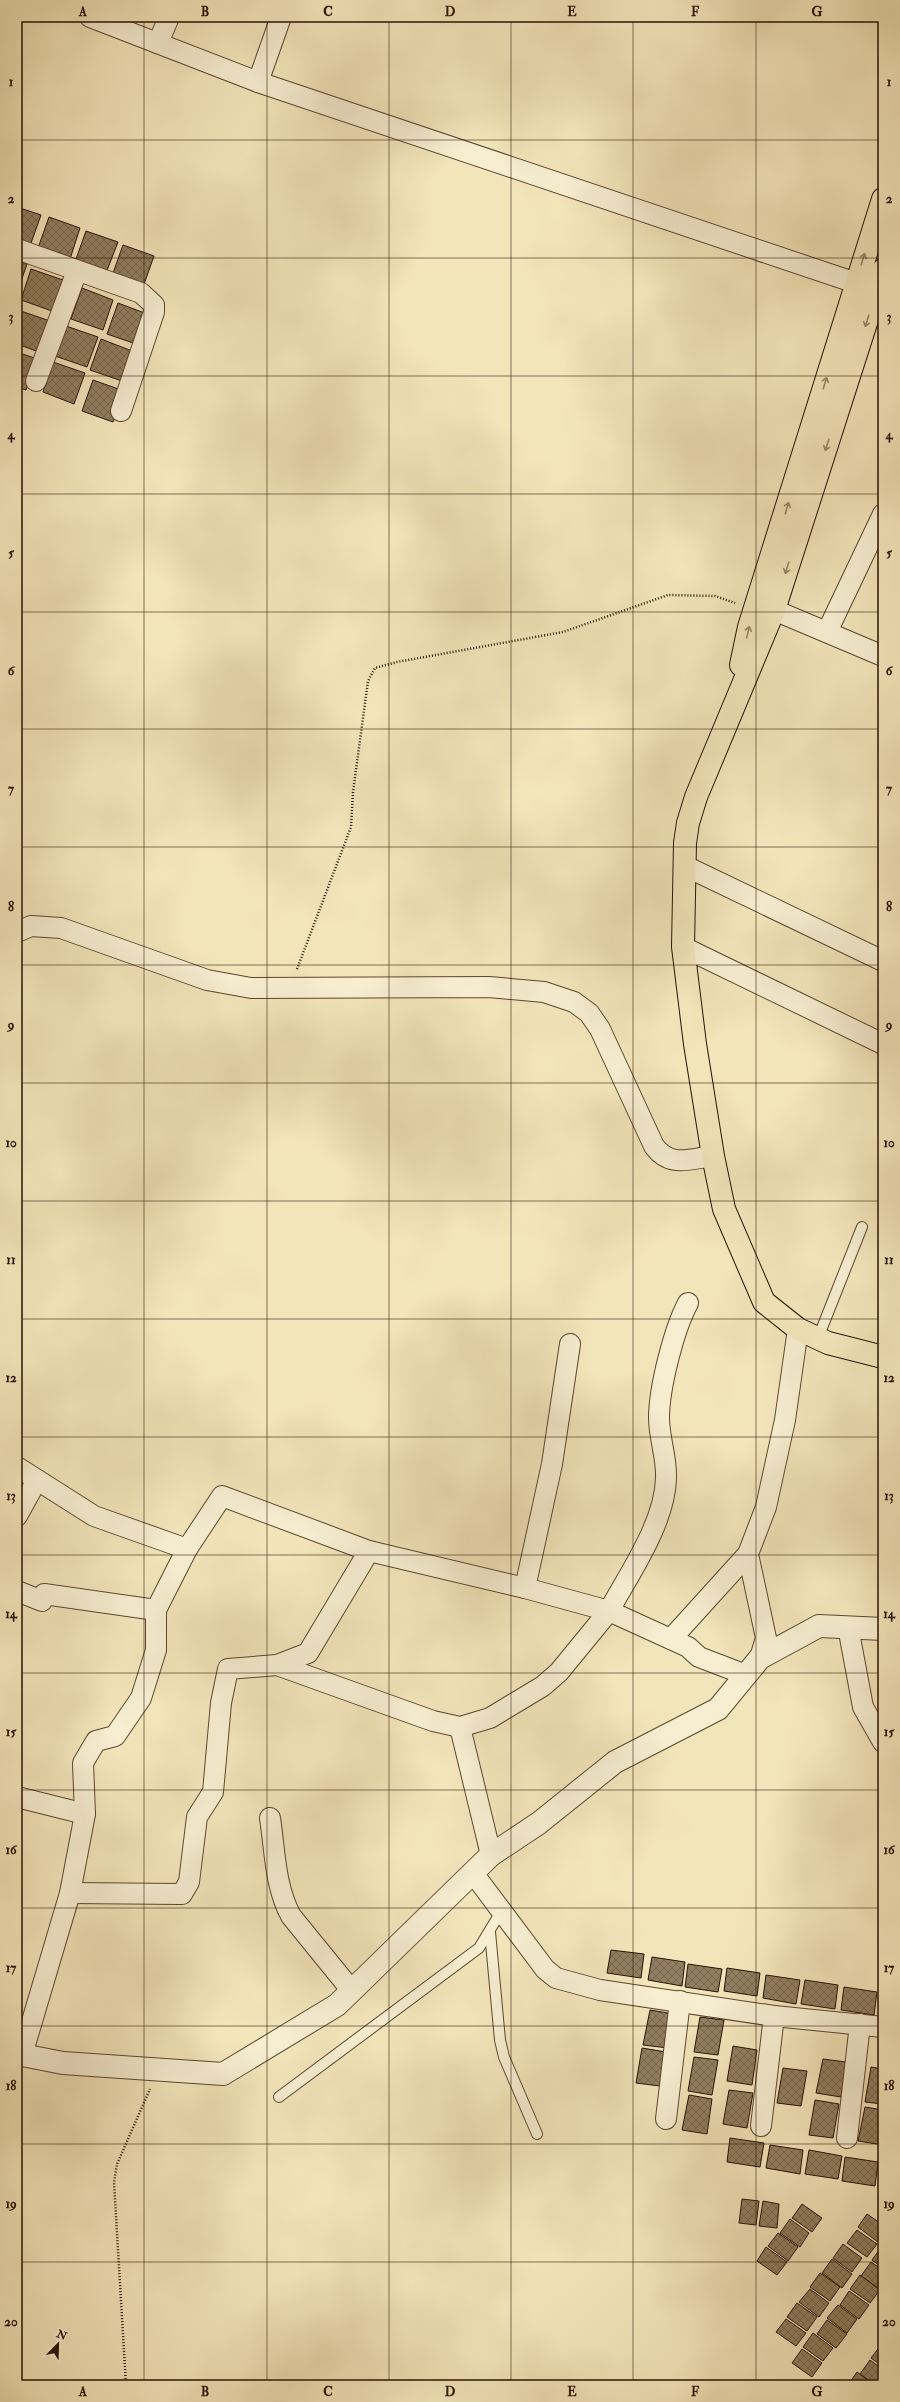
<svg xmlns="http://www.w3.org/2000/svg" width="900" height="2402" font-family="'IM FELL Double Pica',serif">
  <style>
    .building { fill: url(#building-cross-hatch); stroke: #291100 }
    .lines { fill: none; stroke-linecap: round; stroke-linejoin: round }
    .service-casing { stroke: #5c462e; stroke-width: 12 }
    .minor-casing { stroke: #5c462e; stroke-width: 22 }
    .tertiary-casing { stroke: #5c462e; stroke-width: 24 }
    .primary-casing { stroke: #291100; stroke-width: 24 }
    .path { stroke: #291100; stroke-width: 2.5; stroke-dasharray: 1 2; stroke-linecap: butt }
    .service { stroke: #f7eed2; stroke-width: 10 }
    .minor { stroke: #f7eed2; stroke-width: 20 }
    .tertiary { stroke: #f7eed2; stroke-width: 22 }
    .primary { stroke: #f3e5ba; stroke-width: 22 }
    .oneway { stroke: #988666 }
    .grid { fill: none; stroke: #291100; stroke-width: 1; stroke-opacity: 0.55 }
    .neatline { fill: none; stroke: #291100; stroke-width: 1.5 }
    .grid-label { font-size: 13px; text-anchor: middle; font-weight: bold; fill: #291100 }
  </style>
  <defs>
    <pattern id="building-cross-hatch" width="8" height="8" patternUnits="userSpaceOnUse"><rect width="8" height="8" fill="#927f61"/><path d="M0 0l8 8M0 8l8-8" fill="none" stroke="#77674e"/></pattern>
  </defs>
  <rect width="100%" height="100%" fill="#f3e5ba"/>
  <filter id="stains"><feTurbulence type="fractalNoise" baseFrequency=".005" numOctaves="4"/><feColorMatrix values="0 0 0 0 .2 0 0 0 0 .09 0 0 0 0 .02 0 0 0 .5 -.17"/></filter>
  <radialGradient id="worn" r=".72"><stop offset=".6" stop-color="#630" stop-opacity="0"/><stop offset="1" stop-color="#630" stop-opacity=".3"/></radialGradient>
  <g class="building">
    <path d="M17 207 41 215 30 246 17 241Z"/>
    <path d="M49 217 80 228 70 259 38 248Z"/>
    <path d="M86 231 118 242 106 273 75 262Z"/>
    <path d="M123 245 154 256 143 287 112 276Z"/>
    <path d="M17 260 27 264 17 293Z"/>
    <path d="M31 269 63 280 52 311 21 300Z"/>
    <path d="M82 288 113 300 103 330 71 319Z"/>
    <path d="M118 303 150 315 139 345 107 334Z"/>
    <path d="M18 310 50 321 39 352 17 344Z"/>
    <path d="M66 326 98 337 87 367 55 356Z"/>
    <path d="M101 339 132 351 122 381 90 370Z"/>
    <path d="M17 352 37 359 26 390 17 387Z"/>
    <path d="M53 362 85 373 74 404 43 392Z"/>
    <path d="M93 380 124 391 113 422 82 411Z"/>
    <path d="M611 1950 644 1954 641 1978 607 1973Z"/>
    <path d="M652 1957 685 1962 682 1986 648 1980Z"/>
    <path d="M688 1964 722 1969 718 1992 685 1987Z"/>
    <path d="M727 1968 760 1973 757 1996 724 1991Z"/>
    <path d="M766 1975 800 1980 796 2004 763 1998Z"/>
    <path d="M805 1980 838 1985 835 2009 801 2004Z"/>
    <path d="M844 1987 877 1992 874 2015 841 2010Z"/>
    <path d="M883 1991V2015L879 2014Z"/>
    <path d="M650 2010 674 2014 668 2048 643 2045Z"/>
    <path d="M700 2017 724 2020 718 2055 694 2052Z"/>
    <path d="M733 2046 757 2050 752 2085 727 2081Z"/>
    <path d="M642 2048 666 2052 660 2086 636 2083Z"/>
    <path d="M694 2057 718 2060 712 2095 688 2091Z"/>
    <path d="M823 2059 846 2062 841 2097 816 2093Z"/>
    <path d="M871 2067 883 2069V2104L865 2102Z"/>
    <path d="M783 2068 807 2071 801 2106 777 2103Z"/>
    <path d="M729 2090 753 2093 747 2128 723 2124Z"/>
    <path d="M689 2095 712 2099 707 2134 682 2130Z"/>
    <path d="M815 2100 839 2104 833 2138 809 2135Z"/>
    <path d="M865 2107 883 2110V2145L858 2141Z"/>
    <path d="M730 2138 764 2143 760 2167 727 2162Z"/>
    <path d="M770 2145 803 2150 800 2174 766 2168Z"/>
    <path d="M809 2150 842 2156 838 2179 805 2174Z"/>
    <path d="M845 2157 878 2162 875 2186 842 2181Z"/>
    <path d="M883 2160V2184H879Z"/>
    <path d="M742 2199 759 2201 756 2225 739 2223Z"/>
    <path d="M763 2201 779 2204 777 2228 759 2226Z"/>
    <path d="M802 2204 822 2218 812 2232 792 2218Z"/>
    <path d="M867 2214 883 2225V2234L878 2242 858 2227Z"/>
    <path d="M790 2219 809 2233 800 2247 780 2233Z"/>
    <path d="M857 2230 877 2244 867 2257 847 2243Z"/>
    <path d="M778 2233 798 2247 788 2261 768 2246Z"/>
    <path d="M843 2244 862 2258 852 2272 833 2258Z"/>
    <path d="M882 2246 883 2247V2268L872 2260Z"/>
    <path d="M766 2247 787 2262 777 2275 757 2261Z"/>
    <path d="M832 2259 852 2274 842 2288 822 2273Z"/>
    <path d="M871 2262 883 2270 881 2290 861 2276Z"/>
    <path d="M820 2273 840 2287 830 2301 810 2287Z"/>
    <path d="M860 2275 880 2290 870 2303 850 2289Z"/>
    <path d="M810 2289 829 2303 819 2317 799 2302Z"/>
    <path d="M849 2291 869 2305 859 2319 840 2305Z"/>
    <path d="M797 2303 817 2317 807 2331 787 2317Z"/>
    <path d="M838 2305 857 2319 847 2333 827 2318Z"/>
    <path d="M786 2319 806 2333 796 2346 776 2332Z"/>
    <path d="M827 2320 847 2334 836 2348 817 2334Z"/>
    <path d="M813 2333 833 2348 823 2361 803 2347Z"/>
    <path d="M881 2345 883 2346V2367L871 2358Z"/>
    <path d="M802 2349 822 2363 812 2377 792 2363Z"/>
    <path d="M870 2360 883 2370 882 2385H875L860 2374Z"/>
    <path d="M857 2372 874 2385H848Z"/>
  </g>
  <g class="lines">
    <defs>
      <g id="service">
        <path d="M818 1338 862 1227"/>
        <path d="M490 1932 500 2040 504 2057 537 2134"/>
        <path d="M279 2097 479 1948 502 1910"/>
      </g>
      <g id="minor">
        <path d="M90 17 258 82"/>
        <path d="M281 17 258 82 871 288"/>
        <path d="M158 43 169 17"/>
        <path d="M17 249 141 293 154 305V312L121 411"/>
        <path d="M36 381 77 271"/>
        <path d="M774 610 883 656"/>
        <path d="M827 632 883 514"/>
        <path d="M685 866 883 961"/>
        <path d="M17 932 31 926 61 928 207 980 251 988 489 987 544 992 574 1002 589 1013 600 1029 654 1146C670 1168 689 1159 713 1156"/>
        <path d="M683 947 883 1044"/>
        <path d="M17 1467 94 1516 187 1549"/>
        <path d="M17 1516 37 1480"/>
        <path d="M525 1588 609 1611C630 1572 665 1523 666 1478 667 1458 659 1438 659 1418 659 1388 674 1329 688 1303"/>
        <path d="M17 1591 42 1601"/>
        <path d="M44 1594 156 1610"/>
        <path d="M848 1627 863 1707 883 1742"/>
        <path d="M671 1639 748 1554"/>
        <path d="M760 1658 766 1638 748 1554 766 1507 785 1420 798 1329"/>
        <path d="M277 1665 433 1721 460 1727 490 1718 543 1686 559 1672 609 1611 688 1647 699 1657 746 1675"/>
        <path d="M460 1727 491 1855"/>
        <path d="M17 1797 85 1814"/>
        <path d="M270 1818C275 1851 275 1887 291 1916L352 1991"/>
        <path d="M473 1873 545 1969 556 1978 600 1990 774 2016 883 2027"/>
        <path d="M70 1893 182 1894 189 1882 197 1817 213 1792 221 1703 228 1669 277 1665 308 1653 369 1551 525 1588 552 1464 570 1344"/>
        <path d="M22 2055 70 1893 85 1814 83 1763 96 1741 115 1736 141 1698 156 1650V1610L187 1549 222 1496 369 1551"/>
        <path d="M666 2119 680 2001"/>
        <path d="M761 2126 774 2016"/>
        <path d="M847 2138 860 2024"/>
      </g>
      <path id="tertiary" d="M17 2054 63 2063 223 2074 337 2005 491 1855 539 1823 615 1762 718 1709 760 1658 819 1626 883 1629"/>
      <g id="primary">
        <path d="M883 270 774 610 696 797 688 823 685 843 683 947 695 1044 713 1156 724 1209 764 1302 798 1329 828 1343 883 1357"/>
        <path d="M741 665 749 627 883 199"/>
      </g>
    </defs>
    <use href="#service" class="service-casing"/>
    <use href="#minor" class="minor-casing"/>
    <use href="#tertiary" class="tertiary-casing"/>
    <use href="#primary" class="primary-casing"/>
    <g class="path">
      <path d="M297 969 351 827 353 792 368 681 375 668 397 662 563 632 668 595 715 596 735 603"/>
      <path d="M126 2385 114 2182 117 2164 150 2089"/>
    </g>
    <use href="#service" class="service"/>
    <use href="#minor" class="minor"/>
    <use href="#tertiary" class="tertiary"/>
    <use href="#primary" class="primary"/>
  </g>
  <defs><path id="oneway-shaft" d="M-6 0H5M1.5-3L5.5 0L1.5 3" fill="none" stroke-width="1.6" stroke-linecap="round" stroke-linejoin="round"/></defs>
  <g class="oneway">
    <use href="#oneway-shaft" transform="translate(863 259) rotate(-72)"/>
    <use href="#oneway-shaft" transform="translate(867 321) rotate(108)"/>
    <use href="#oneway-shaft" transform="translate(825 383) rotate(-73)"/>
    <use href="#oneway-shaft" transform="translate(827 445) rotate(108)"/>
    <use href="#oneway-shaft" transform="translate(787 508) rotate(-73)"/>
    <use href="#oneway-shaft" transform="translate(787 568) rotate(107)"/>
    <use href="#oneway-shaft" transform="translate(748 632) rotate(-77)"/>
  </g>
  <path class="grid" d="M144 17V2385M267 17V2385M389 17V2385M511 17V2385M633 17V2385M756 17V2385M17 140H883M17 258H883M17 376H883M17 494H883M17 612H883M17 729H883M17 847H883M17 965H883M17 1083H883M17 1201H883M17 1319H883M17 1437H883M17 1555H883M17 1673H883M17 1790H883M17 1908H883M17 2026H883M17 2144H883M17 2262H883"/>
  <rect width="900" height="2402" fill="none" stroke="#f3e5ba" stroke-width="44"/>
  <g transform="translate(58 2344) rotate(23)" stroke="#f7eed2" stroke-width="3" paint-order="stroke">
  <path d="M0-3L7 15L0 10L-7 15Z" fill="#291100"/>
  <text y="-6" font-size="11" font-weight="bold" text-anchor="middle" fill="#291100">N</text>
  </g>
  <rect x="22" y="22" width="856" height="2358" class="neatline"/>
  <g class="grid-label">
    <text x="83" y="16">A</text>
    <text x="205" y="16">B</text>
    <text x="328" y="16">C</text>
    <text x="450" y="16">D</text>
    <text x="572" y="16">E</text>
    <text x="695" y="16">F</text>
    <text x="817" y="16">G</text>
    <text x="11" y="86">1</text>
    <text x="889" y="86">1</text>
    <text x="11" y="203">2</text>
    <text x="889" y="203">2</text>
    <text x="11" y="321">3</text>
    <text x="889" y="321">3</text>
    <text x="11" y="439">4</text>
    <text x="889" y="439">4</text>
    <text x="11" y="557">5</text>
    <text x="889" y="557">5</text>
    <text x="11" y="675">6</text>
    <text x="889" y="675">6</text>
    <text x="11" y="793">7</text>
    <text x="889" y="793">7</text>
    <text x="11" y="911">8</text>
    <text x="889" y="911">8</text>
    <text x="11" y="1029">9</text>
    <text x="889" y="1029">9</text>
    <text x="11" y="1147">10</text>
    <text x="889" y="1147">10</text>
    <text x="11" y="1264">11</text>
    <text x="889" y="1264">11</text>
    <text x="11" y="1382">12</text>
    <text x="889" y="1382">12</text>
    <text x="11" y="1500">13</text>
    <text x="889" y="1500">13</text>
    <text x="11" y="1618">14</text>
    <text x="889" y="1618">14</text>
    <text x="11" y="1736">15</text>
    <text x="889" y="1736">15</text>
    <text x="11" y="1854">16</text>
    <text x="889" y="1854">16</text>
    <text x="11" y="1972">17</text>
    <text x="889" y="1972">17</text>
    <text x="11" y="2090">18</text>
    <text x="889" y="2090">18</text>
    <text x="11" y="2208">19</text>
    <text x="889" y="2208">19</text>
    <text x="11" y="2326">20</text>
    <text x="889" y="2326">20</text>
    <text x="83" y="2396">A</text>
    <text x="205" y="2396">B</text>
    <text x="328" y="2396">C</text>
    <text x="450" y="2396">D</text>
    <text x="572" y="2396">E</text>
    <text x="695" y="2396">F</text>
    <text x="817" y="2396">G</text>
  </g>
  <rect width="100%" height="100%" filter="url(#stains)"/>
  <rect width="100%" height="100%" fill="url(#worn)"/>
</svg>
